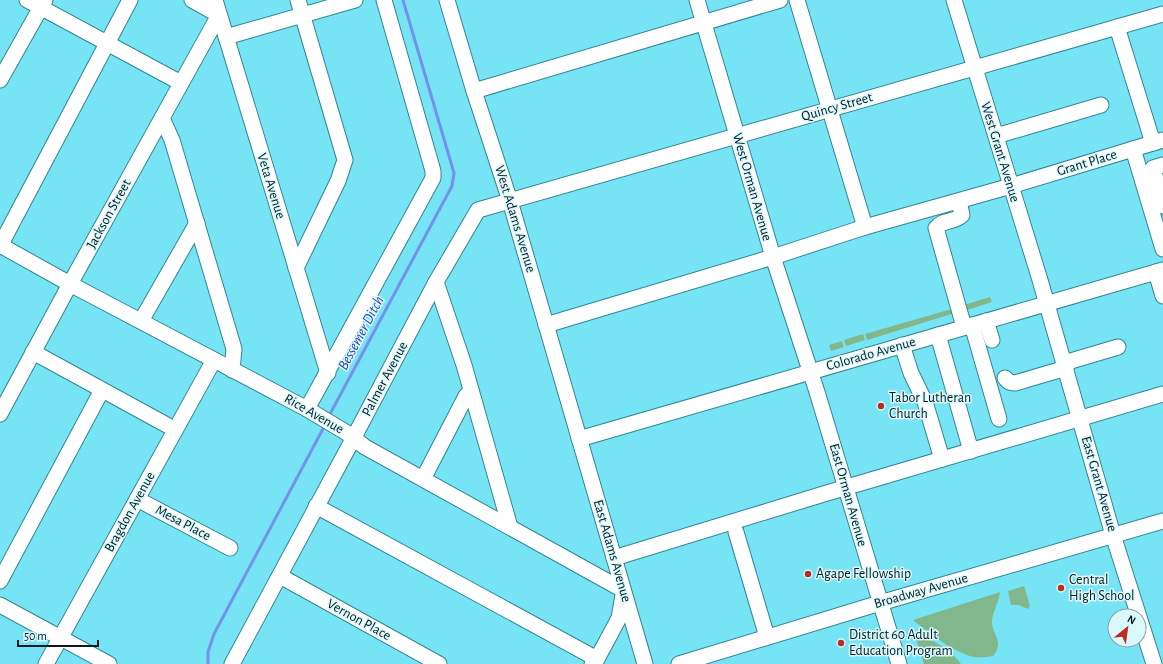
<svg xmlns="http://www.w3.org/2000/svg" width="1163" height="664" font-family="'Alegreya Sans',sans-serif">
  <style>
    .green { fill: #81b78a }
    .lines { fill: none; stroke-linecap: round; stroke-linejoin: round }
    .stream { stroke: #7492ec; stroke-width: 3 }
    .minor-casing { stroke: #318693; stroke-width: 17 }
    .minor { stroke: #fff; stroke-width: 15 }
    .poi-dot { fill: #bb2d23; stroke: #dbf8fd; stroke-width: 1.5 }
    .labels { text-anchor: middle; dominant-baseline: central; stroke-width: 3; stroke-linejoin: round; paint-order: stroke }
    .street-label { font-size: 14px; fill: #051d20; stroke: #dbf8fd }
    .poi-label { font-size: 14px; fill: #051d20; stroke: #dbf8fd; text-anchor: start }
    .water-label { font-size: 15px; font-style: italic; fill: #2f46af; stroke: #dbf8fd }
  </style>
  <rect width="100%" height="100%" fill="#77e4f5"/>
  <g class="green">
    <path d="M990 297 992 302 967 310 964 305Z"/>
    <path d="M955 308V313L867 340 865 334Z"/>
    <path d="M863 334 865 340 846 346 844 340Z"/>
    <path d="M842 341 844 347 831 351 829 345Z"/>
    <path d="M1024 586 1030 606 1028 609 1018 605H1011L1008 591Z"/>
    <path d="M1000 592C999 602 991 615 992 623 994 637 1004 643 993 656 986 657 980 658 974 657 953 652 929 633 913 620Z"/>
    <path d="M915 635C933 638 950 650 961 664H924Z"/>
  </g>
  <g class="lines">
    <g class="stream">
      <path d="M329 416 452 186 454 173 403 0"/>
      <path d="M208 664V652L214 634 325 425"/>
    </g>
    <defs>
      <g id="minor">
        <path d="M27 0 181 83"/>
        <path d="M215 0 328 373"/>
        <path d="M447 0 474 91 510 201 645 664"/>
        <path d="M697 0 773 257 817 392 899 664"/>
        <path d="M797 0 865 227"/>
        <path d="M954 0 1040 280 1113 535 1154 664"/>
        <path d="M1117 27 1153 143"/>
        <path d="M226 37 355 0"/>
        <path d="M0 80 45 0"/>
        <path d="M474 91 780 0"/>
        <path d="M162 118 172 140 234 349 232 370"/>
        <path d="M996 136 1101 105"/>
        <path d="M1133 149 1163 249"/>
        <path d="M1163 165 1153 168 1163 206"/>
        <path d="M959 201 962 215C954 223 943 219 936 228L964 327"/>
        <path d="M0 245 70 284 307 409 347 433 365 447 623 590"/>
        <path d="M0 246 130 0"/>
        <path d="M296 268 338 181 345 160 298 0"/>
        <path d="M1156 272 1163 296"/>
        <path d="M436 282 464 365 510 527"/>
        <path d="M141 321 197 223"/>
        <path d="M986 321 992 340"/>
        <path d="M546 325 773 257 865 227 1011 186 1163 140"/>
        <path d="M972 325 999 419"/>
        <path d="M938 335 971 451"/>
        <path d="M902 345 911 373 925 402 942 459"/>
        <path d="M33 352 174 429"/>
        <path d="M1064 363 1118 347"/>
        <path d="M1005 378 1009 382 1015 383 1066 368"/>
        <path d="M307 409 433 178V171L384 0"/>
        <path d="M0 414 70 284 219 15 192 0"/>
        <path d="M579 439 1163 270"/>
        <path d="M423 479 466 396 471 391"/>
        <path d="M137 499 230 548"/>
        <path d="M316 506 597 659"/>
        <path d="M736 532 767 637"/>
        <path d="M614 558 827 493 1163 394"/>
        <path d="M280 576 439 664"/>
        <path d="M0 581 102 390"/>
        <path d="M0 605 109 664"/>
        <path d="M46 664 214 360"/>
        <path d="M232 664 353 439 436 282 478 210 1163 14"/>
        <path d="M592 664 597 659 619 618 623 595"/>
        <path d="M679 664 880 603 1163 521"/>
      </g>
    </defs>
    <use href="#minor" class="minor-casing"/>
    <use href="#minor" class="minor"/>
  </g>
  <g class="poi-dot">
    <circle cx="881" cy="406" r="4"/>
    <circle cx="808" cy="574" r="4"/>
    <circle cx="1061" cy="588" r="4"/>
    <circle cx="841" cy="643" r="4"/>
  </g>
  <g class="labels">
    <g class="street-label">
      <text transform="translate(837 107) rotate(-16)">Quincy Street</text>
      <text transform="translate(1000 152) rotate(73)">West Grant Avenue</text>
      <text transform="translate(1087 163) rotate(-17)">Grant Place</text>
      <text transform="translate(271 186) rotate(73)">Veta Avenue</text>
      <text transform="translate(752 187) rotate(74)">West Orman Avenue</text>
      <text transform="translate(109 214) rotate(-61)">Jackson Street</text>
      <text transform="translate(515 219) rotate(73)">West Adams Avenue</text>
      <text transform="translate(871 354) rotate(-16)">Colorado Avenue</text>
      <text transform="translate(385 379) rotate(-62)">Palmer Avenue</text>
      <text transform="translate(314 414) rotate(30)">Rice Avenue</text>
      <text transform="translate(1099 484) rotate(74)">East Grant Avenue</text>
      <text transform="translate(848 495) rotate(74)">East Orman Avenue</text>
      <text transform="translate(130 512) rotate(-61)">Bragdon Avenue</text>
      <text transform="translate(183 523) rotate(28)">Mesa Place</text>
      <text transform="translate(612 551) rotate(74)">East Adams Avenue</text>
      <text transform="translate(921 591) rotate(-16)">Broadway Avenue</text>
      <text transform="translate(359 620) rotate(29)">Vernon Place</text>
    </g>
    <g class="poi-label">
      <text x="889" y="398">Tabor Lutheran<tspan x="889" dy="16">Church</tspan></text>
      <text x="816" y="574">Agape Fellowship</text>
      <text x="1069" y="580">Central<tspan x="1069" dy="16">High School</tspan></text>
      <text x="849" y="635">District 60 Adult<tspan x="849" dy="16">Education Program</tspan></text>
    </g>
    <g class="water-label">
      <text transform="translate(361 333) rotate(-62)">Bessemer Ditch</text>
    </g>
  </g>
  <g transform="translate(1127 628) rotate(29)"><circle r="19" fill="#dbf8fd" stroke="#85a0a5"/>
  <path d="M0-3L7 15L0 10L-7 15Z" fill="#bb2d23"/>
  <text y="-6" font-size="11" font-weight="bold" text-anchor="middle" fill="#051d20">N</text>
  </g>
  <path d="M18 640v6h80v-6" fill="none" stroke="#051d20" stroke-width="2"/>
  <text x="24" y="640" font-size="12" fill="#051d20" stroke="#dbf8fd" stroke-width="3" paint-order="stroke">50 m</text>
</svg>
